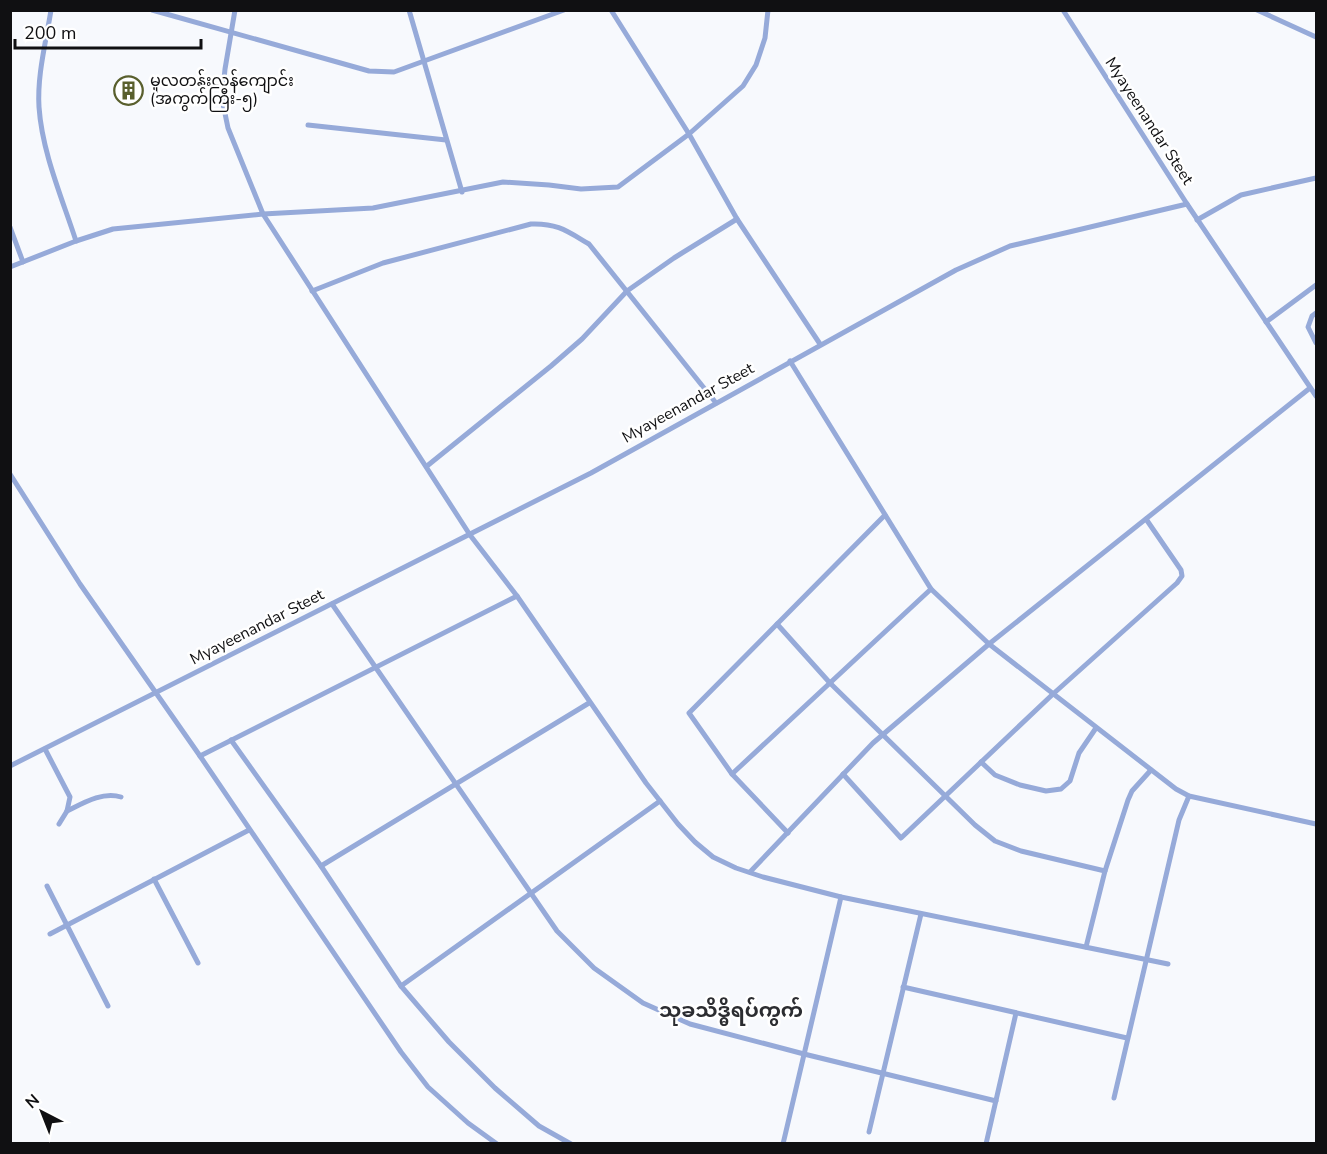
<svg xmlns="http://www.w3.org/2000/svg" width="1327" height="1154" font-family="'Nunito Sans','Noto Sans Myanmar',sans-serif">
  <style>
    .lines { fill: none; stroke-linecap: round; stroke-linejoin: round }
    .minor { stroke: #96aad9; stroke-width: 5 }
    .labels { text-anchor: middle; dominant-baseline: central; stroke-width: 5; stroke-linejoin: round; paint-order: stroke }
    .poi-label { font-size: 16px; fill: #101012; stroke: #fff; text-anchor: start }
    .street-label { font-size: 16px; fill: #101012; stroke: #fff }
    .quarter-label { font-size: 20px; font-weight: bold; fill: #2c2d31; stroke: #fff }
  </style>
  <rect width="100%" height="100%" fill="#f7f9fd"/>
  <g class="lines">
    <g class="minor">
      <path d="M51 10C46 42 37 75 39 107 42 152 62 198 76 241"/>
      <path d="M152 10 369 71 394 72 564 10"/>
      <path d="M235 10 225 69 222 99 228 128 263 214 470 535 517 596 646 783 678 824 695 842 713 857 736 868 763 877 841 897 1168 964"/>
      <path d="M409 10 462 192"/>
      <path d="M611 10 689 134 737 219 820 344"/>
      <path d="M1257 10 1316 37"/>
      <path d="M308 125 446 140"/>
      <path d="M1187 204 1316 396"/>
      <path d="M1197 220 1241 195 1316 178"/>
      <path d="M10 227 23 262"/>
      <path d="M10 267 76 241 113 229 263 214 373 208 503 182 549 185 581 189 618 187 689 134 743 86 756 65 765 38 768 10"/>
      <path d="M312 291 383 263 531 224C557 223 567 231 589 244L716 403"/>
      <path d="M1316 313 1312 316 1308 327 1316 343"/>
      <path d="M1266 322 1316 285"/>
      <path d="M790 361 931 589 989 644 1176 789 1189 796 1316 824"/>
      <path d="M427 466 551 366 582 339 627 291 674 258 737 219"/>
      <path d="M10 474 80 584 200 756 401 1052 428 1087 468 1123 497 1144"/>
      <path d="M332 604 557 931 594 968 643 1003 690 1024 804 1054 996 1101"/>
      <path d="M777 624 830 683 975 825 995 841 1021 851 1105 871"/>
      <path d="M231 740 321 866 401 986 449 1042 495 1088 539 1126 571 1144"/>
      <path d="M45 749 70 797 67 811 59 824"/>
      <path d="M200 756 517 596"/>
      <path d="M981 762 995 775 1020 785 1046 791 1061 789 1070 781 1079 753 1096 728"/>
      <path d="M10 766 591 473 956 270 1010 246 1187 204 1063 10"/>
      <path d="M732 774 931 589"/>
      <path d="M843 774 901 838 1053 694 1177 583 1182 576 1181 570 1146 519"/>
      <path d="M67 811C83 803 103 791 121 797"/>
      <path d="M788 833 732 774 689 713 885 515"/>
      <path d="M321 866 589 703"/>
      <path d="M750 872 873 743 989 644 1310 388"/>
      <path d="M154 879 198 963"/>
      <path d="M47 886 108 1006"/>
      <path d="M50 934 249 830"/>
      <path d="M1086 947 1105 871 1128 800 1132 791 1151 770"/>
      <path d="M401 986 660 801"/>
      <path d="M903 987 1127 1038"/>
      <path d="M1114 1098 1179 820 1189 796"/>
      <path d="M869 1132 921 914"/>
      <path d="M783 1144 841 897"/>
      <path d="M986 1144 1016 1013"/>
    </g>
  </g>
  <defs>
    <symbol id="building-ring" viewBox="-11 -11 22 22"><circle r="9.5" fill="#fff" stroke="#595f2d" stroke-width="1.5"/><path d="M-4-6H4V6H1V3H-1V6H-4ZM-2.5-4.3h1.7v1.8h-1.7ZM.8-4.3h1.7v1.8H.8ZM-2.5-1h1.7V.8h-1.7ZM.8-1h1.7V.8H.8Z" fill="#595f2d"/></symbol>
  </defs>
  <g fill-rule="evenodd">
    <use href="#building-ring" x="112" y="74" width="33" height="33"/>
  </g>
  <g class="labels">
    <g class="poi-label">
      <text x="150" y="81">မူလတန်းလွန်ကျောင်း<tspan x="150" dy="18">(အကွက်ကြီး-၅)</tspan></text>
    </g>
    <g class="street-label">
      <text transform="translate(1149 121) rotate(57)">Myayeenandar Steet</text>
      <text transform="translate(688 403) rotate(-29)">Myayeenandar Steet</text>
      <text transform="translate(257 627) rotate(-27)">Myayeenandar Steet</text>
    </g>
    <g class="quarter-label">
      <text x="731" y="1010">သုခသိဒ္ဓိရပ်ကွက်</text>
    </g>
  </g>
  <rect width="1327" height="1154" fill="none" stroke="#101012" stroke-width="24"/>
  <g transform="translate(42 1112) rotate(318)" stroke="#ffffff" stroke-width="4.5" paint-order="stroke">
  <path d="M0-4.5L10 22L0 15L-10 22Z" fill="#101012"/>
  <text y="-9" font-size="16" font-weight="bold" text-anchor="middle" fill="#101012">N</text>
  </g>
  <path d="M15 39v9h186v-9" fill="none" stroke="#101012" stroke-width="3"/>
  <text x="24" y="39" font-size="18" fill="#101012" stroke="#ffffff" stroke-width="4.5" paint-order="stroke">200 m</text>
</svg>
